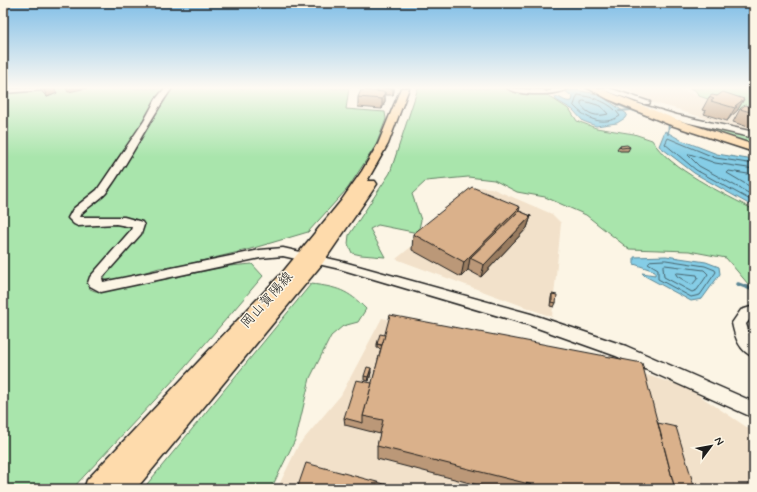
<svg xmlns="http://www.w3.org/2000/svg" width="757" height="492" font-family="Mynerve,'Klee One',sans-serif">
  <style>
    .built { fill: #f2e1ca }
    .green { fill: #a9e5ac; stroke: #628064 }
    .water { fill: #85cde6; stroke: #5b8695 }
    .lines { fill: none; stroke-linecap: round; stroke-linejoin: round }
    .shore { stroke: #46636d; stroke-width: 1 }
    .stream-far1 { stroke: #5b8695; stroke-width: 2 }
    .stream { stroke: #5b8695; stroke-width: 3.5 }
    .minor-casing { stroke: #1c1c1c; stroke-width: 3 }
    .major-casing { stroke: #1c1c1c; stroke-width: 3 }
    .minor { fill: #fcf5e5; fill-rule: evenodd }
    .major { fill: #fedbac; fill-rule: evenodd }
    .wall { fill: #bb9878; stroke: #1c1c1c }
    .shaded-wall { fill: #997c61; stroke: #1c1c1c }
    .building { fill: #dab18b; stroke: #1c1c1c }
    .labels { text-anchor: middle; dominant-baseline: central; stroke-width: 3; stroke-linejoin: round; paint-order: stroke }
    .street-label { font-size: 14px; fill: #1c1c1c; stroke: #fcf5e5 }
  </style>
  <rect width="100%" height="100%" fill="#fcf5e5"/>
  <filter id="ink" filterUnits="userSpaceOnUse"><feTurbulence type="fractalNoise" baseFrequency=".025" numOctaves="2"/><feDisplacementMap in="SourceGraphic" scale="8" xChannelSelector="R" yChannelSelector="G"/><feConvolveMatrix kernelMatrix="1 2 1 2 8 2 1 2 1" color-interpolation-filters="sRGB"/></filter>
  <g filter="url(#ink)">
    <g class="built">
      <path d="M624 88H675L754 116V132L680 111 681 110 638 99 643 97Z"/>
      <path d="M477 187 491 188 552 214 561 223 552 317 396 259 462 206Z"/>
      <path d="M382 318 627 369 688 388 754 432V489H277L298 446 341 395Z"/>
    </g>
    <g class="green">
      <path d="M3 88H349L346 109 385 112 386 119 376 145 348 188 308 232 247 250 180 266 159 268 112 282 104 279 110 268 88 283 90 289 95 291H103L145 281V283L230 266 252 264 263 276 180 373 72 489H3Z"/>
      <path d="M418 88H506L547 95 570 110 577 121 596 128 634 134 652 140C669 169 725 194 754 210V291L726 258 689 251 629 249 586 215 545 197 517 192 494 180 468 177 426 181 412 194 421 220 418 233 378 225 370 229 385 257 361 255 352 253 348 244 349 235 390 173Z"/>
      <path d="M689 88H754V115L699 96 695 90Z"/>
      <path d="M671 119 754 136V146Z"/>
      <path d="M311 284C337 287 348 290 366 309L358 322 343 326 331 336 310 378 296 438 271 489H143Z"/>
    </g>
    <g class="water">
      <path d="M576 90 592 93 603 97 627 114 625 118 617 123 596 126 583 121 573 110 556 100 555 97C561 96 564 103 572 101L573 97 565 91Z"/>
      <path d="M665 131 681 140 717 154 754 160V207L694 173 659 146Z"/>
      <path d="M666 256 706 262 719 267 720 274 702 299 691 301 645 276 642 273 655 275V271L634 264V257Z"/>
    </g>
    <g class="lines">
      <g class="shore">
        <path d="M578 95C593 97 611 102 620 116 603 127 586 119 574 106Z"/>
        <path d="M584 101 601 106 608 114C597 117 588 115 581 105V102Z"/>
        <path d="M754 164 716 158 668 138 665 144 696 170 754 202"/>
        <path d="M754 169 715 163 690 154 688 155 699 166 754 196"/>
        <path d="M754 175 729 171 727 173 754 189"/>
        <path d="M666 260 705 266 715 270 716 272 700 295 691 297 658 279V269L648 263 650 261Z"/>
        <path d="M665 265 704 270 708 274 697 290 692 292 664 277 663 267Z"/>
        <path d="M678 273 697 275 698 278 692 285 677 276 676 274Z"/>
      </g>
      <g class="stream-far1">
        <path d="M585 88 602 95"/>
        <path d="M609 99 618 105 651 117"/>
        <path d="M619 111 631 110"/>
        <path d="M666 123 669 124 668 134"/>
      </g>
      <path class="stream" d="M738 284 754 290"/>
      <defs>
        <g id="minor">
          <path d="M46 88 43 90 3 93V89Z"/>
          <path d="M165 88H172C148 121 131 160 106 193 100 200 89 206 82 213L80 217H124L142 222 144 225 141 234 102 278 103 282 260 250 283 248 340 261 531 314 626 346 754 402V418L616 356 529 325 340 269 283 256 260 258 101 292 90 286 88 283 90 277 131 230 132 227 116 224 78 226 74 224 68 218 73 209 97 190 144 121 156 99Z"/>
          <path d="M507 88 538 90 569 88C558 96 518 96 507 88Z"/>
          <path d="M598 88H609L650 102 649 104H643Z"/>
          <path d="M633 103H636L677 115 754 132V138L672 119 633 107Z"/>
          <path d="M754 306V318H751L746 324 750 336 754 340V357C739 351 735 337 732 323L741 310Z"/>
        </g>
        <g id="major">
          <path d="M401 88H409L388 144 367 181H375L377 184 322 264 136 489H84L87 480 282 273 341 201 362 171 378 144Z"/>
          <path d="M588 88H599L675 119 754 145V152L668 124 608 99Z"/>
        </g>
      </defs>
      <use href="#minor" class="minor-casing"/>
      <use href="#major" class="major-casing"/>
      <use href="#minor" class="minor"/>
      <use href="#major" class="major"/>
    </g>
    <g class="wall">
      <path d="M40 88H54L57 93 47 97 43 93Z"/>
      <path d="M377 88H394V91L393 95H385V101L382 109 358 107V97L377 92Z"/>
      <path d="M539 88H551V90L546 91Z"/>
      <path d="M717 96 744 99 737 111 731 116 727 121 704 114 706 111 702 110 709 97Z"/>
      <path d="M754 101V129L733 122 740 109 747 106 749 104Z"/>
      <path d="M619 146 630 147 628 151H620L617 149Z"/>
      <path d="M519 211 531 216 527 228 481 277 468 270 461 277 412 250 413 234Z"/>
      <path d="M552 294 556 303 554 307 550 306 551 298Z"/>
      <path d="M377 344 658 423 695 489H493L377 459V446L380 434 345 425 344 418 372 383 381 349 377 348Z"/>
      <path d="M371 372 369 381 364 380V376Z"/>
    </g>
    <g class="shaded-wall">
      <path d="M50 88H54L57 93 47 97 44 90Z"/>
      <path d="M66 88H87L68 92Z"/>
      <path d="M393 88H394V91L393 95Z"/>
      <path d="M547 88H551V90L546 91Z"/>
      <path d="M385 92V101L382 109V99Z"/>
      <path d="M744 99 737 111 731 116 727 121 735 108V106Z"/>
      <path d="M520 207 516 222 470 258 468 270 461 277 464 262Z"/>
      <path d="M531 216 527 228 481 277 484 265Z"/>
      <path d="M371 368V372L369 381 368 377Z"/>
    </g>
    <g class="building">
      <path d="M41 88H50L44 90Z"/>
      <path d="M380 88H393V89Z"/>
      <path d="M361 90 385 92 382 99 358 97Z"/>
      <path d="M723 92 744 99 735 106 737 107 735 108 711 101 714 99 709 97 712 95 717 96Z"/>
      <path d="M753 101H754V106L749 104Z"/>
      <path d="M745 105 754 108V113L740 109Z"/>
      <path d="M627 145 630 147 621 148 619 146Z"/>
      <path d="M472 187 520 207 464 262 413 234Z"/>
      <path d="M519 211 531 216 484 265 470 258Z"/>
      <path d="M552 294 557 295 556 303 552 302Z"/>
      <path d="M390 315 642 363 675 489H549L377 446 383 420 363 416Z"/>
      <path d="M380 334 385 335 382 345 377 344Z"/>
      <path d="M367 367 371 368 368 377 364 376Z"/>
      <path d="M356 380 372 383 363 416V423L344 418Z"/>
      <path d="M658 423 676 427 695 489H675Z"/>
      <path d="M306 463 403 489H297Z"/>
      <path d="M285 485 294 487 293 489H284Z"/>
      <path d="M277 487 284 489H276Z"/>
    </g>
  </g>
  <linearGradient id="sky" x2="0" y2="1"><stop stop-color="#80bee7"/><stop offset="0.56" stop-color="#fefaf3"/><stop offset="1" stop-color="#fefaf3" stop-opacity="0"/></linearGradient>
  <rect width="757" height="157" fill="url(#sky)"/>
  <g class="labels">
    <g class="street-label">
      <text transform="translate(267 300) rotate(-48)">岡山賀陽線</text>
    </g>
  </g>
  <rect width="757" height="492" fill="none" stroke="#fcf5e5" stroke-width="16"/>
  <rect x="8" y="8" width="741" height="476" fill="none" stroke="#1c1c1c" stroke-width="1.5" filter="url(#ink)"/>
  <g transform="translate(711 446) rotate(58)" stroke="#fcf5e5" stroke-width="3" paint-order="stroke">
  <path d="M0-3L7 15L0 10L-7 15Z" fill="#1c1c1c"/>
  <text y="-6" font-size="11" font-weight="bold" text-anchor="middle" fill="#1c1c1c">N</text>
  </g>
</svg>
